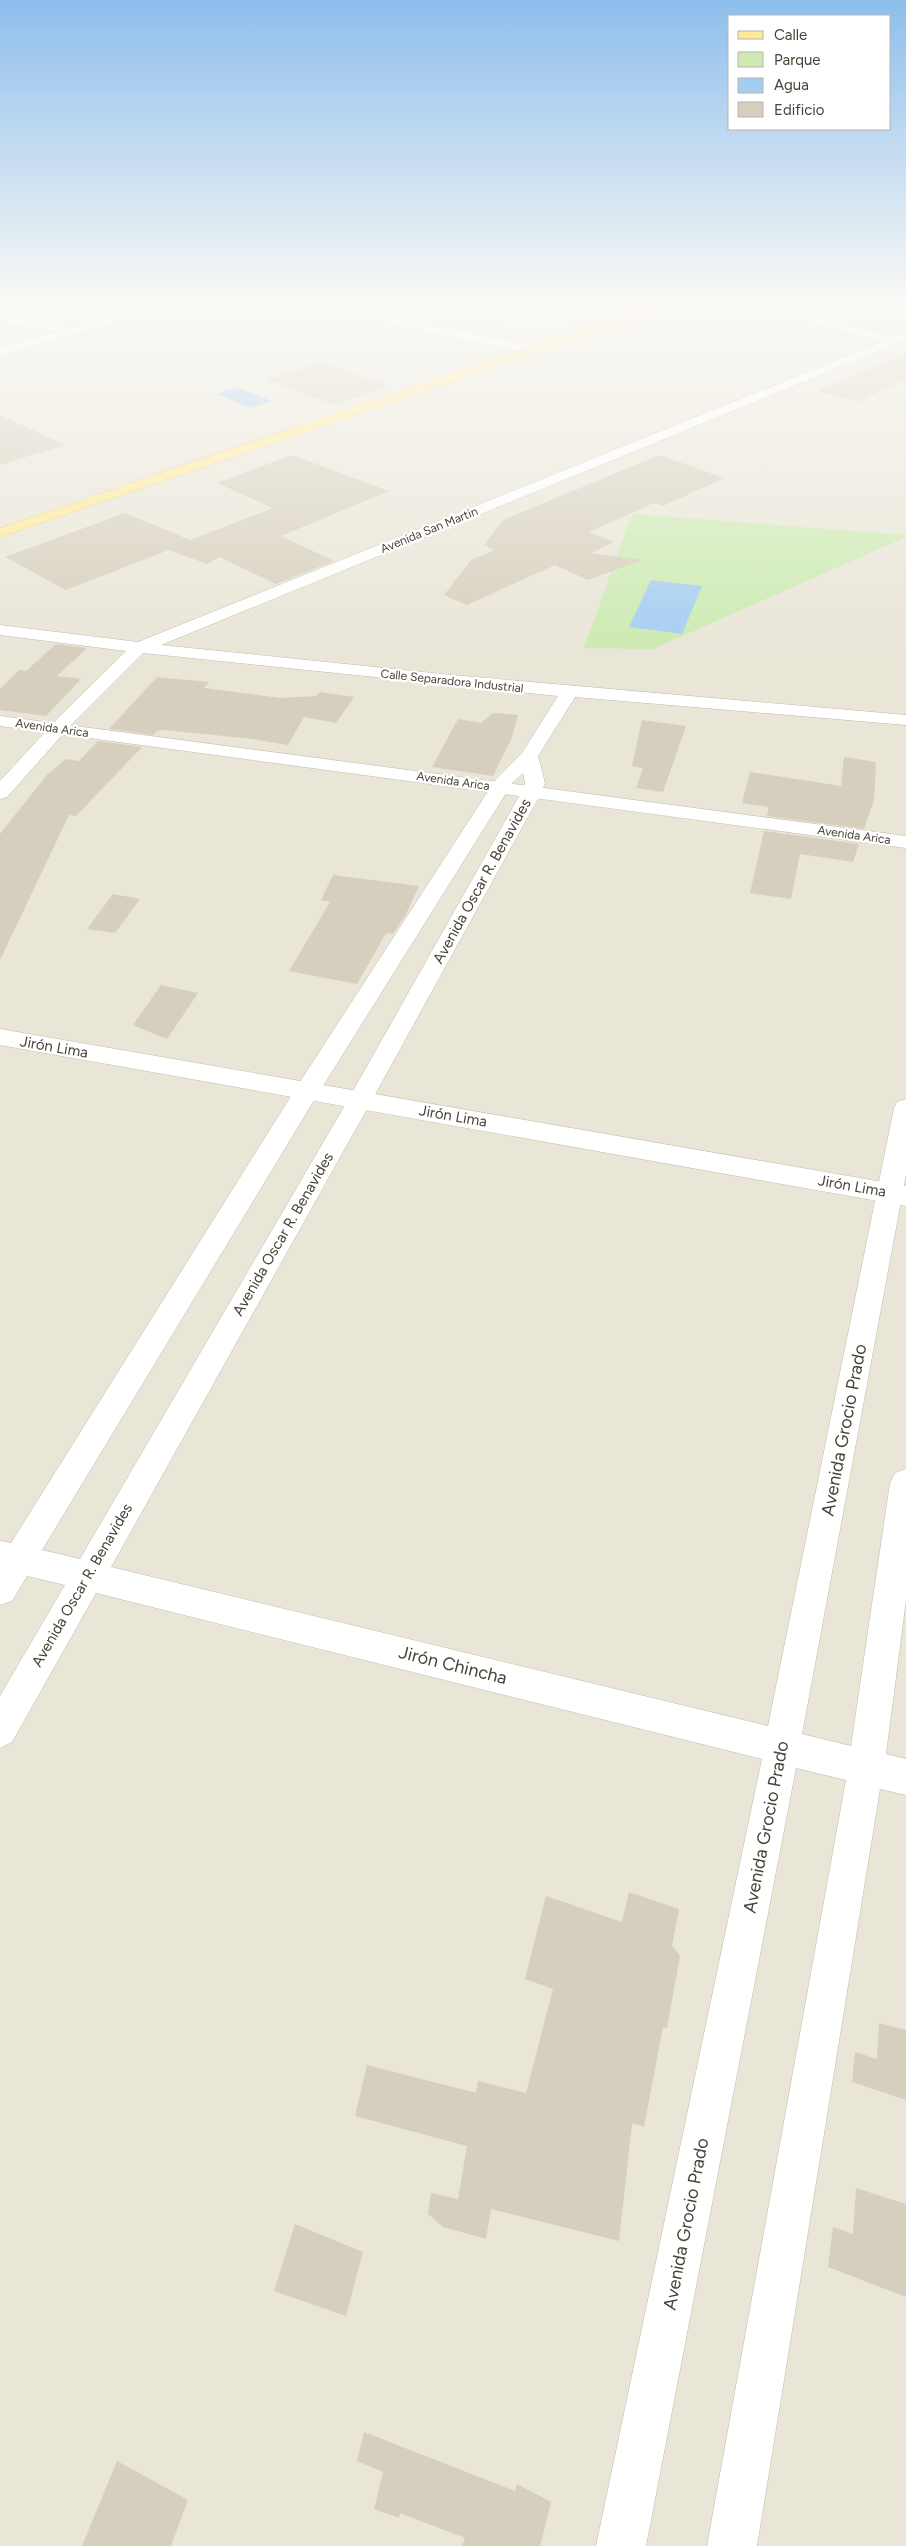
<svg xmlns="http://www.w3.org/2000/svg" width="906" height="2546" font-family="Figtree,sans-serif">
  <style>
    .residential { fill: #e9e5d7 }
    .green { fill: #cceab2 }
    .water { fill: #a5cdf2 }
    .building { fill: #d7cfbe }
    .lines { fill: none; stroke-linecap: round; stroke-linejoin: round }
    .minor-casing { stroke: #c1bbac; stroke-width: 1 }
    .tertiary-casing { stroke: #c1bbac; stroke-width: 1 }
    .primary-casing { stroke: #e6c966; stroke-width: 1 }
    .minor { fill: #fff; fill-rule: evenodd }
    .tertiary { fill: #fff; fill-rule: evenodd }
    .primary { fill: #ffe998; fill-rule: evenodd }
    .labels { text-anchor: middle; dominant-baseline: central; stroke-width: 4.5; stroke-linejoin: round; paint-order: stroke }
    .far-street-label { font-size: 12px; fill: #494337; stroke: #fff }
    .street-label { font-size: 15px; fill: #494337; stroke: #fff }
    .near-street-label { font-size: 18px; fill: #494337; stroke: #fff }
  </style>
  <rect width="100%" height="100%" fill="#f5f2e9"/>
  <path class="residential" d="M0 298H364L544 332 641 298H906V2546H0Z"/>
  <path class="green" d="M632 514 906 535V537L653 649 584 648Z"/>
  <g class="water">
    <path d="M236 387 272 401 251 408 216 394Z"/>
    <path d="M651 580 702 586 682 634 629 627Z"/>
  </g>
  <g class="building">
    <path d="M906 353V379L858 402 818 391Z"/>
    <path d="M322 362 389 386 334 405 266 379Z"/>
    <path d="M0 415 65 445 0 465Z"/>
    <path d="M292 455 389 491 281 536 334 561 276 584 219 557 207 564 169 550 66 590 5 557 125 513 190 540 273 508 217 483Z"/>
    <path d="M659 455 724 478 663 506 654 503 589 532 614 542 591 553 643 560 588 580 555 565 467 605 444 595 471 560 495 550 484 545 503 520Z"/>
    <path d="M56 644 87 648 57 676 81 679 46 716 0 710V689L19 670 26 671Z"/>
    <path d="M157 677 209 682 204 688 280 698 316 696 320 692 354 697 336 723 304 717 288 745 253 739 163 730 157 731 154 735 109 729Z"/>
    <path d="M493 713 518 715 511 740 493 776 432 767 458 719 481 723Z"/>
    <path d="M642 720 686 726 663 792 636 788 643 768 632 766Z"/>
    <path d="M98 741 142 747 76 816 69 815 0 960V834L47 775 66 759 79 761Z"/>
    <path d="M844 757 876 762 874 800 864 829 767 816 769 807 742 803 750 772 841 786Z"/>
    <path d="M764 831 859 844 853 862 800 854 791 899 750 893Z"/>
    <path d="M333 875 419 886 405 916 393 934 386 933 357 984 289 971 330 902 321 900Z"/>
    <path d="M113 894 140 899 115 933 87 929Z"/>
    <path d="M161 985 198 993 167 1039 133 1025Z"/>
    <path d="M629 1892 679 1909 672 1946 680 1956 667 2028 663 2027 644 2127 632 2123 619 2241 491 2209 486 2239 443 2227 428 2214 431 2193 458 2199 467 2146 355 2116 367 2065 476 2093 478 2081 526 2093 553 1989 525 1979 546 1896 622 1922Z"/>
    <path d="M879 2023 906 2030V2100L852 2082 855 2052 877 2059Z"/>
    <path d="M856 2188 906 2204V2297L828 2267 833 2227 853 2234Z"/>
    <path d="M295 2224 363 2252 346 2316 274 2291Z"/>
    <path d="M364 2432 515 2491 517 2484 551 2502 540 2546H462L465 2538 400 2513 399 2518 374 2509 383 2472 357 2461Z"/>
    <path d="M117 2461 188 2500 171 2546H82Z"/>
  </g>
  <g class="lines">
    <defs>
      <g id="minor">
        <path d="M181 298H198L197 300 0 355V347L60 331 0 322V316L65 325 71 328Z"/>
        <path d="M277 298H297L533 346 539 350 533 354 282 301Z"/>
        <path d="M727 298H744L893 337 906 333V340L161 645 452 675 906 715V725L575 697 538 756 545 783 541 793 372 1100 111 1567 768 1726 894 1108 897 1102 906 1099V1174L802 1734 851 1746 890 1483 895 1473 906 1469V1600L886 1754 906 1759V1795L880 1789 757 2546H707L846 1780 796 1768 646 2546H596L762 1759 96 1593 12 1742 0 1748V1696L65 1585 27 1576 12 1601 0 1605V1541L11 1543 298 1085 496 779 522 753 558 696 143 653 71 725 7 797 0 799V781L59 717 126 651 0 635V625L138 642 882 342 728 300ZM523 773 525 783 521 793 348 1100 80 1559 42 1550 316 1097 513 782Z"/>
      </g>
      <g id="tertiary">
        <path d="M0 716 906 836V848L0 726Z"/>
        <path d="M0 1029 906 1186V1206L0 1045Z"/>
      </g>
      <path id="primary" d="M688 298H704L537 353 0 537V528L529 347Z"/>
    </defs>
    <use href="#minor" class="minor-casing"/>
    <use href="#tertiary" class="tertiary-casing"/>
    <use href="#primary" class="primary-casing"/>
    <use href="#minor" class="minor"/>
    <use href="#tertiary" class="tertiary"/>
    <use href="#primary" class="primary"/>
  </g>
  <linearGradient id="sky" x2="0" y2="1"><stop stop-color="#8dbeec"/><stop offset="0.46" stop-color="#faf9f5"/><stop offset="1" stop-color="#faf9f5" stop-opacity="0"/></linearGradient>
  <rect width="906" height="654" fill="url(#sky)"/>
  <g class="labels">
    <g class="far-street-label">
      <text transform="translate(429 530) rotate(-22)">Avenida San Martin</text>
      <text transform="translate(452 681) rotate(6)">Calle Separadora Industrial</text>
      <text transform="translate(52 728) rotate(8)">Avenida Arica</text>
      <text transform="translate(453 781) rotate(8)">Avenida Arica</text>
      <text transform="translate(854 835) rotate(8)">Avenida Arica</text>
    </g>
    <g class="street-label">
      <text transform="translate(482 881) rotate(-61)">Avenida Oscar R. Benavides</text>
      <text transform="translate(54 1047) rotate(10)">Jirón Lima</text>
      <text transform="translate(453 1116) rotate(10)">Jirón Lima</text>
      <text transform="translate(852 1186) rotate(10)">Jirón Lima</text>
      <text transform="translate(283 1234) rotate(-60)">Avenida Oscar R. Benavides</text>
      <text transform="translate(82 1585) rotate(-60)">Avenida Oscar R. Benavides</text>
    </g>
    <g class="near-street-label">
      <text transform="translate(844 1430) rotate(-79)">Avenida Grocio Prado</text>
      <text transform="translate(453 1665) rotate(14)">Jirón Chincha</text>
      <text transform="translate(766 1827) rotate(-79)">Avenida Grocio Prado</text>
      <text transform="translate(686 2224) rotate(-79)">Avenida Grocio Prado</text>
    </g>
  </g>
  <rect x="728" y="15" width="162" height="115" fill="#ffffff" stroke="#b6b4af"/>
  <rect x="738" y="31" width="25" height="8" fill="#ffe998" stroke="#b6b4af"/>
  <text x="774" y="40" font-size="15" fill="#494337">Calle</text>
  <rect x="738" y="52" width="25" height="15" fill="#cceab2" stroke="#b6b4af"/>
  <text x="774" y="65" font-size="15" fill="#494337">Parque</text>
  <rect x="738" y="78" width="25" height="15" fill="#a5cdf2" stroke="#b6b4af"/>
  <text x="774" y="90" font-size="15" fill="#494337">Agua</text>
  <rect x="738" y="102" width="25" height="15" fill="#d7cfbe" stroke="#b6b4af"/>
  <text x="774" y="115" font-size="15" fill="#494337">Edificio</text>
</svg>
